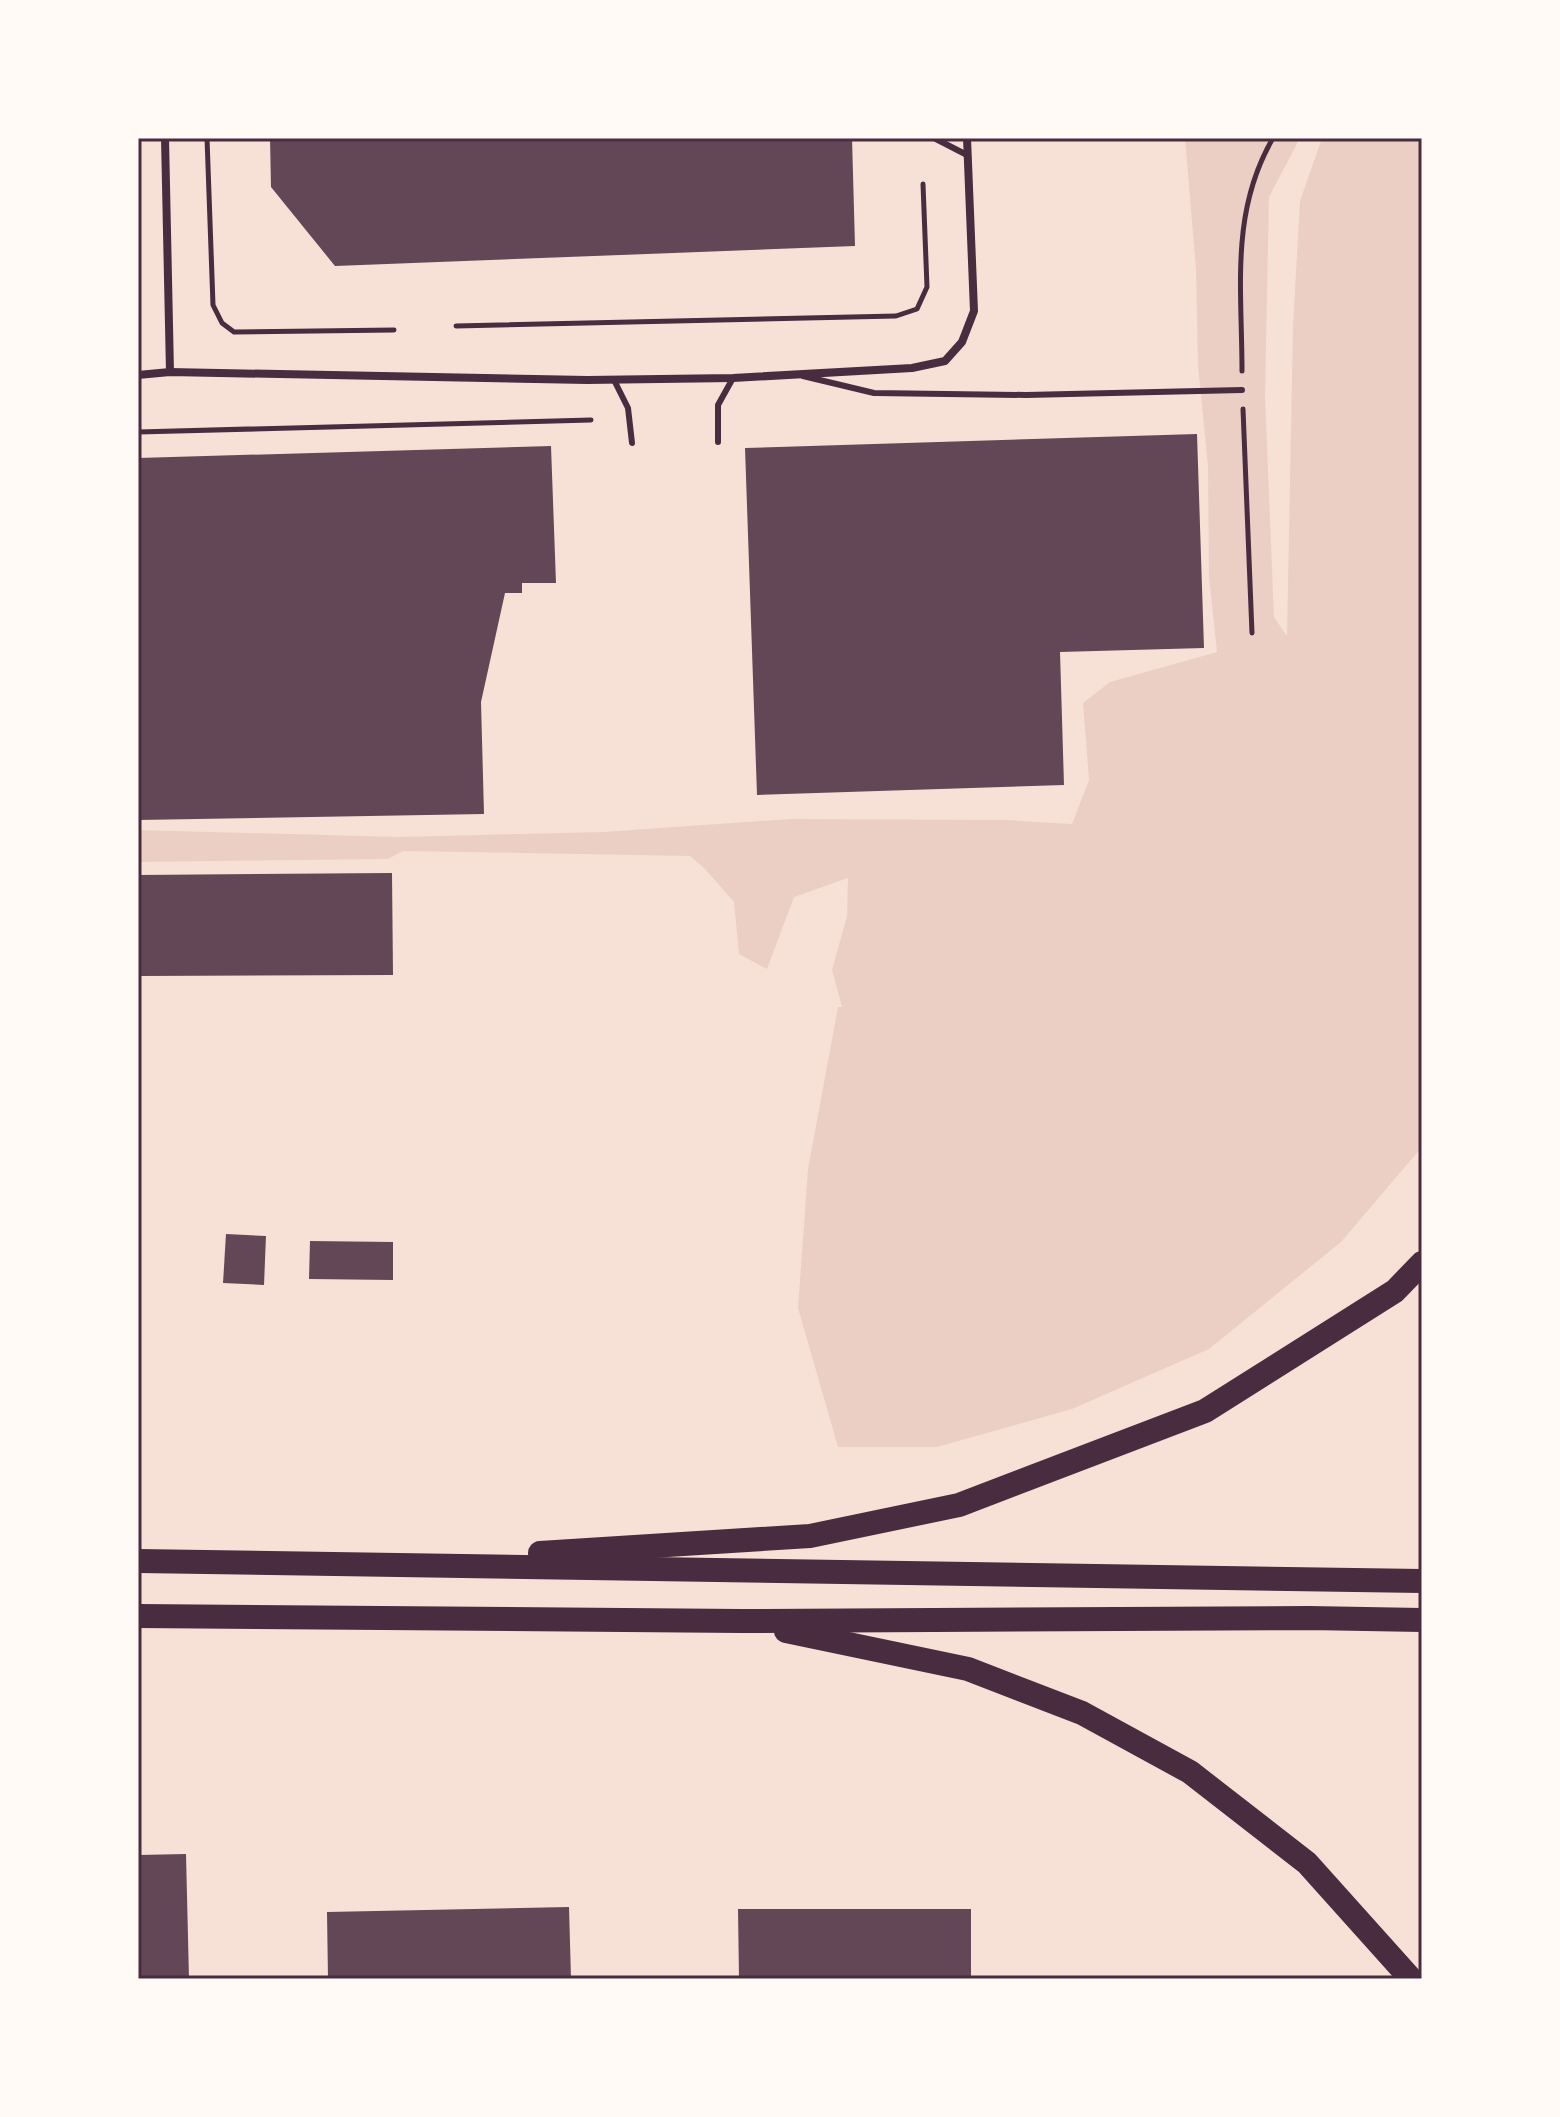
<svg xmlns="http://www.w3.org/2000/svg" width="1560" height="2117" font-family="'Asap Condensed',sans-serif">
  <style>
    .green { fill: #ebcfc5 }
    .building { fill: #644757 }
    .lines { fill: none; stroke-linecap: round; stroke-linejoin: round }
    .path { stroke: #4a2c40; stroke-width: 5 }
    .service { stroke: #4a2c40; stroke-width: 6 }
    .minor { stroke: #4a2c40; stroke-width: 8 }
    .motorway { stroke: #4a2c40; stroke-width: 24 }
    .neatline { fill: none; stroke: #4a2c40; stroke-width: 3 }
  </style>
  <rect width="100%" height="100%" fill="#f7e1d7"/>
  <path class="green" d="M1185 138H1300L1269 197 1265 397 1274 617 1287 636 1293 325 1300 201 1322 138H1422V1147L1341 1242 1209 1349 1072 1409 937 1447H838L798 1308 808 1169 838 1007H842L832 970 847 916 848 878 794 897 767 969 739 954 734 902 705 869 690 856 403 851 388 859 138 862V830L399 837 603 832 791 819 1005 820 1072 824 1089 780 1083 703 1110 682 1217 652 1209 577 1208 466 1198 365 1196 270Z"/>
  <g class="building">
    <path d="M270 138H852L855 246 335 266 271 187Z"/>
    <path d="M1197 434 1204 648 1060 652 1064 785 757 795 745 448Z"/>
    <path d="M551 446 556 583H522V593H505L481 702 484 814 138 820V458Z"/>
    <path d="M392 873 393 975 138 976V875Z"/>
    <path d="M226 1234 266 1236 264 1285 223 1283Z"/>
    <path d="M310 1241 393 1242V1280L309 1279Z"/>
    <path d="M186 1854 189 1979H138V1855Z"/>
    <path d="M569 1907 571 1979H328L327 1912Z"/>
    <path d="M738 1909H971V1979H739Z"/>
  </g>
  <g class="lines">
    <g class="path">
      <path d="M207 138 213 305 222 323 234 332 394 330"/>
      <path d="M456 326 896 316 917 309 927 287 923 184"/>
      <path d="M1242 371C1242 288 1230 212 1273 138"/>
      <path d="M1243 409 1252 633"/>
      <path d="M138 432 591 420"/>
    </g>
    <g class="service">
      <path d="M934 138 967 155"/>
      <path d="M803 376 874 393 1026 395 1242 390"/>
      <path d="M614 380 628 408 632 443"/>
      <path d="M718 442V405L733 378"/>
    </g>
    <g class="minor">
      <path d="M165 138 170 372"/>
      <path d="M138 375 170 372 587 380 733 378 912 368 945 361 962 342 974 311 967 138"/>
    </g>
    <g class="motorway">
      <path d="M540 1553 810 1536 959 1505 1205 1411 1395 1291 1422 1263"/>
      <path d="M138 1561 1422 1581"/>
      <path d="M138 1616 741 1621 1309 1618 1422 1620"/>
      <path d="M786 1631 968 1669 1082 1713 1190 1772 1307 1863 1411 1979"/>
    </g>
  </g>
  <rect width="1560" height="2117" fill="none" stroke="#fffaf5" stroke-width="280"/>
  <rect x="140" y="140" width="1280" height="1837" class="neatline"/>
</svg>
